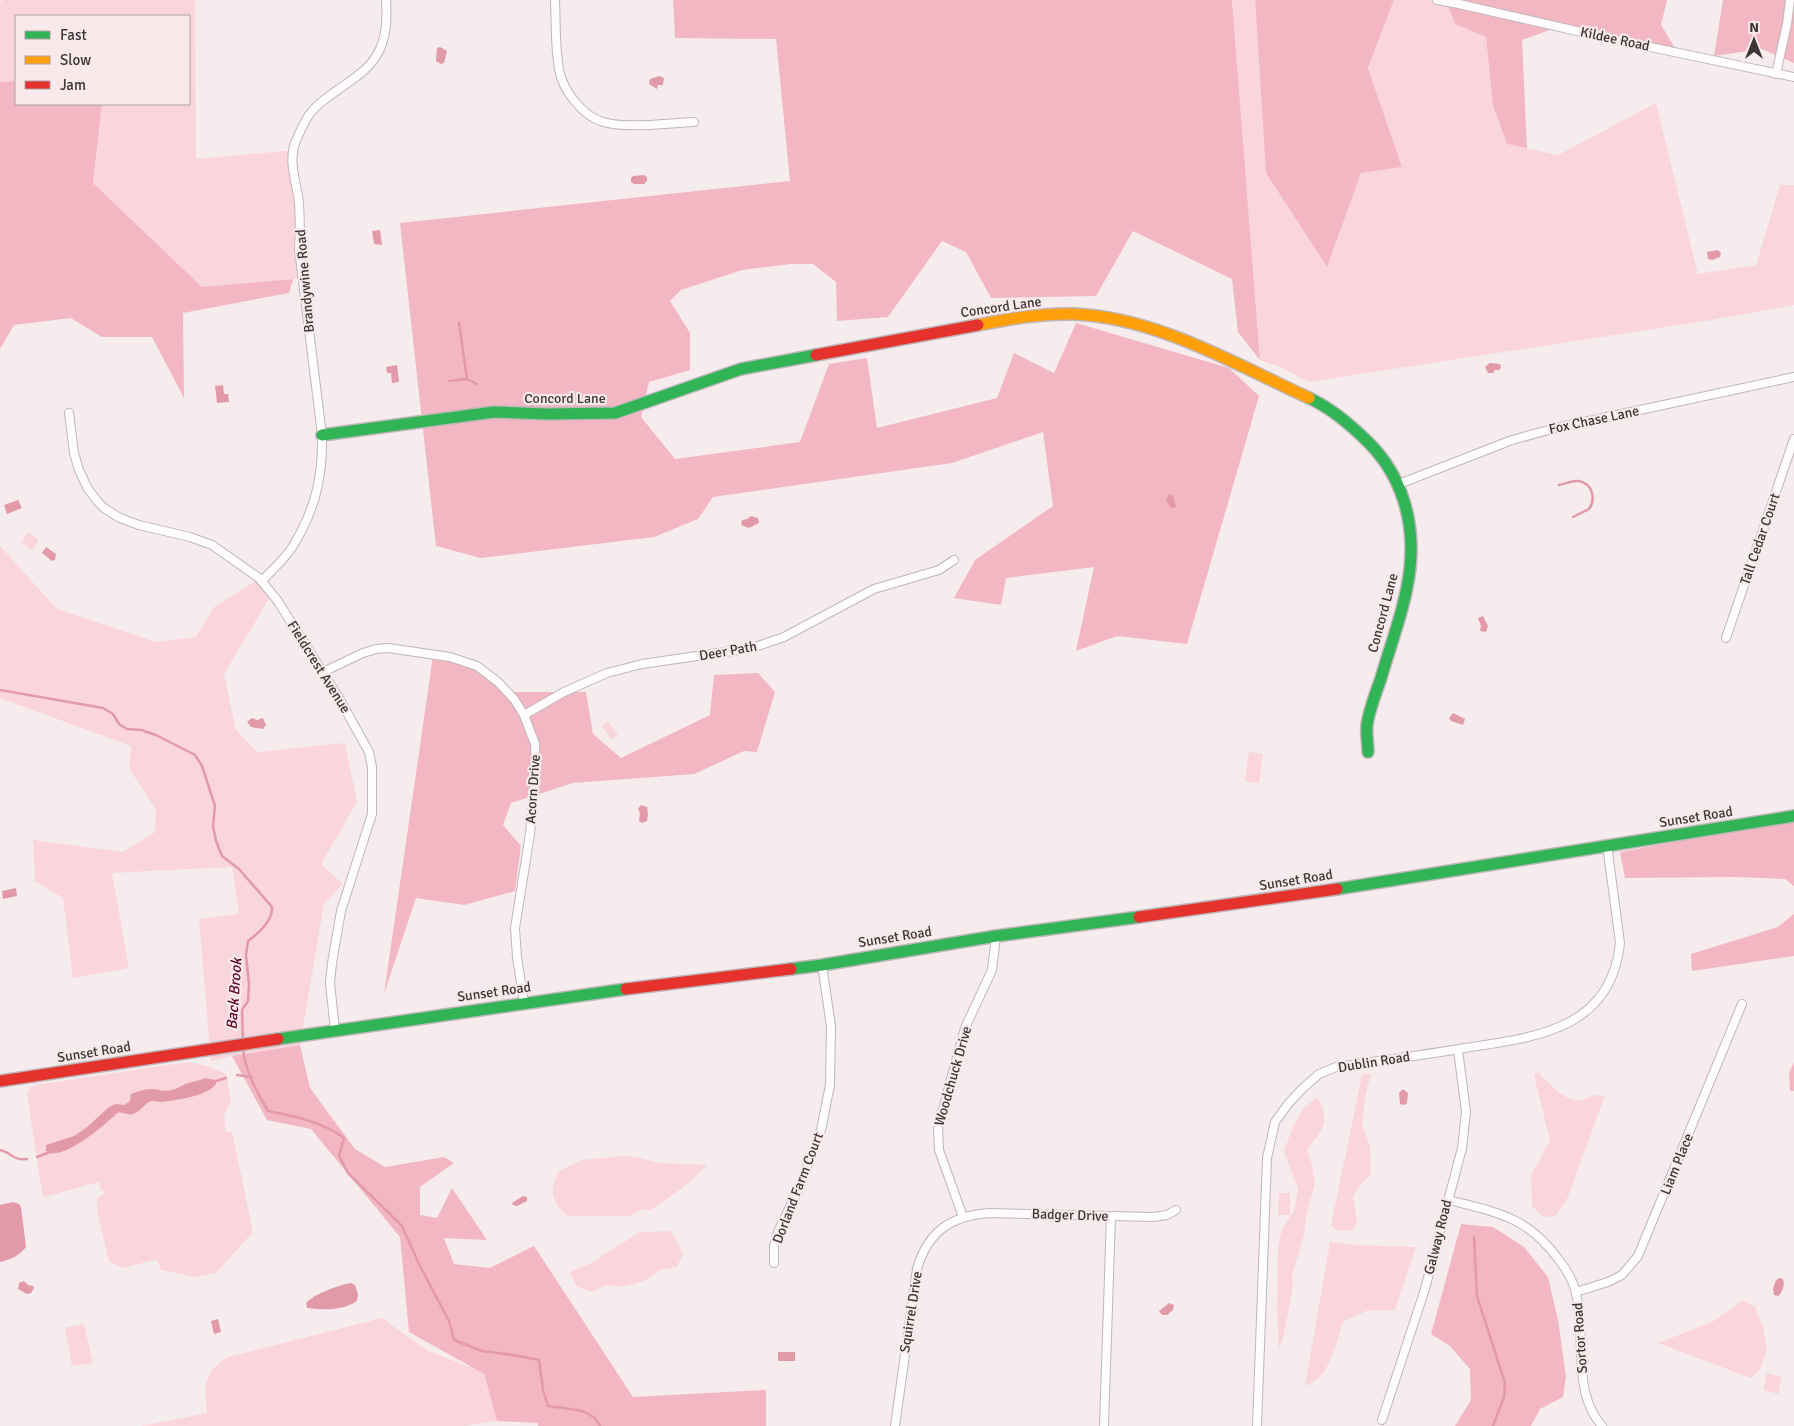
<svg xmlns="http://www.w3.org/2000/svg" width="1794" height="1426" font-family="Signika,sans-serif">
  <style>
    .green { fill: #fad6dc }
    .forest { fill: #f3b7c3 }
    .water { fill: #e29aa9 }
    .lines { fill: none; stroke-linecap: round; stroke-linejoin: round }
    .stream { stroke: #e29aa9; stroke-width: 2.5 }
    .street-casing { stroke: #beb7b9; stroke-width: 10 }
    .fast-casing { stroke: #beb7b9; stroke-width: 14 }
    .slow-casing { stroke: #beb7b9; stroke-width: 14 }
    .jam-casing { stroke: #beb7b9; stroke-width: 14 }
    .street { stroke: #fefcfc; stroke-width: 8 }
    .fast { stroke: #30b455; stroke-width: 11 }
    .slow { stroke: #ff9f0a; stroke-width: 11 }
    .jam { stroke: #e5322d; stroke-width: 11 }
    .labels { text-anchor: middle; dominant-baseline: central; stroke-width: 4.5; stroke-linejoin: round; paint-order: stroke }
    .street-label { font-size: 14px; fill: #3c3637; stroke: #f9e9eb }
    .water-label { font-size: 15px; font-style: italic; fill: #5f0225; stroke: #f9e9eb }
  </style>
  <rect width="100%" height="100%" fill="#f6ecee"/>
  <g class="green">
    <path d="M2 0H195L196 159 295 150 304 278 202 287 93 183 102 104H189V16H16V81L0 82V3Z"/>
    <path d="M1232 0H1255L1266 173 1327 267 1361 173 1402 167 1368 68 1394 0H1436L1447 3 1455 24 1486 37 1493 106 1507 144 1558 155 1656 103 1698 274 1756 265 1780 185H1794V305L1712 320 1309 382 1280 367 1260 360Z"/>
    <path d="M28 532 39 540 32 550 21 542Z"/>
    <path d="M0 546 57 609 156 642 196 637 213 608 260 578 272 594 224 674 236 730 257 752 345 743 357 802 321 864 343 884 324 904 300 1045 232 1056 211 1061 199 919 239 914 232 867 112 873 129 968 73 978 63 898 35 881 33 840 123 852 155 832 156 810 129 768 131 746 0 698Z"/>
    <path d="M608 721 618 735 611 739 602 726Z"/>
    <path d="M1249 752 1263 754 1259 783 1245 781Z"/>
    <path d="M188 1062 210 1067 226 1074 231 1100 224 1116 226 1132 232 1131 253 1232 216 1273 195 1277 161 1270 158 1262 155 1260 123 1268 110 1262 108 1258 97 1210V1199L100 1196 105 1194V1191L101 1190 99 1182 44 1197 42 1193 27 1093 30 1088 36 1085Z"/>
    <path d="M1538 1072C1549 1082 1564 1102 1579 1100 1590 1100 1593 1092 1605 1096L1567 1199 1555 1216 1543 1217 1532 1206 1531 1175 1550 1141 1534 1075Z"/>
    <path d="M1371 1074 1365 1098 1362 1125 1370 1146 1371 1174 1359 1186 1353 1197 1357 1220 1353 1231 1337 1230 1331 1225 1362 1075Z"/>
    <path d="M1317 1097C1332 1122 1322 1130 1307 1150L1311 1161 1315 1183 1306 1216 1304 1235 1292 1275 1293 1287 1284 1334 1279 1350 1277 1309 1278 1248 1282 1229 1294 1211 1298 1189 1284 1151 1292 1129 1303 1109Z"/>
    <path d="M623 1156 635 1157 661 1163 707 1165 689 1183 651 1210H640L630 1216H567C550 1197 549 1194 559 1171L582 1160Z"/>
    <path d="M1279 1193H1290V1215H1278Z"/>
    <path d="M671 1231 683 1254 677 1267 660 1270 644 1281 622 1287 605 1285 591 1292 576 1286 570 1272 591 1263 640 1232Z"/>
    <path d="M1330 1242 1357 1245 1416 1247 1395 1310 1366 1311 1343 1322C1335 1345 1331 1377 1305 1386Z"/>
    <path d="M1743 1300 1755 1307 1763 1328 1767 1349 1760 1369 1751 1378 1658 1343 1712 1322Z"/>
    <path d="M382 1318 428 1351 483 1372 497 1421 464 1426H141L207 1413C204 1386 203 1372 228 1357Z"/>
    <path d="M84 1324 93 1363 72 1366 65 1328Z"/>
    <path d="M1767 1373 1782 1377 1778 1394 1763 1390Z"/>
  </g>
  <g class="forest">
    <path d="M673 0H1232L1260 360 1238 332 1232 279 1133 231 1096 296 991 298 966 252 942 241 888 317 837 321 836 282 813 264H791L742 270 681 290 670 301 690 333V370L649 382 641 417 675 459 800 442 829 364 867 358 877 428 997 398 1014 353 1054 373 1076 323 1229 368 1259 396 1187 644 1117 636 1076 651 1094 567 1006 578 1001 605 954 598 975 560 1053 506 1043 432 952 463 713 497 698 519 654 537 481 558 436 546 400 223 790 181 776 39 675 38Z"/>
    <path d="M1255 0H1394L1368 68 1402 167 1361 173 1327 267 1266 173Z"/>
    <path d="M1436 0H1667L1661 25 1675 48 1558 27 1522 40 1527 148 1507 144 1493 106 1486 37 1455 24 1447 3Z"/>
    <path d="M1723 0H1794V63L1762 49 1714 56Z"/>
    <path d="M16 81V104H102L93 183 202 287 293 279 289 293 183 313 184 398 152 337H102L71 318 14 325 0 349V82Z"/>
    <path d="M433 656 488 671 509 692H586L593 734 621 758 710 715 714 675 758 673 775 692 757 752 744 751 694 774 573 783 511 803 503 825 521 846 515 891 464 905 416 898 384 994Z"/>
    <path d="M1794 820V886L1785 879 1735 877 1625 878 1620 852Z"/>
    <path d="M1794 914V956L1692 971 1691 954 1778 927Z"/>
    <path d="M300 1045 310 1088 355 1149 385 1167 444 1157 454 1163 420 1187V1215L437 1218 452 1188 487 1240 444 1238 454 1264 490 1268 534 1246 633 1397 766 1390V1426H538V1423L497 1421 484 1374 409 1332 400 1237 311 1129 267 1120 232 1056Z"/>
    <path d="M1794 1063V1091H1790L1789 1072Z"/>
    <path d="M1461 1224 1493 1227 1524 1247 1548 1277 1558 1320 1566 1377 1563 1397 1540 1409 1531 1426H1455L1471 1400 1470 1369 1450 1346 1431 1334Z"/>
  </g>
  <g class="water">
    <path d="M440 47 447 51 444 63 441 64 436 61 437 48Z"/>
    <path d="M659 76 664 78 663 85H658L657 89 649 84 650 79Z"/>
    <path d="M644 175 647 177V181L644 184H634L631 182V178L633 176Z"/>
    <path d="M380 230 382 245 374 244 372 231Z"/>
    <path d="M1718 250 1721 253 1720 257 1712 260 1708 259 1707 252Z"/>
    <path d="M1490 363 1500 364 1501 368 1499 370H1495L1493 373H1488L1485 367Z"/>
    <path d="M397 365 399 382 392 383 391 373H387L386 367Z"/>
    <path d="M223 385 224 394H228L229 402 217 403 215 386Z"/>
    <path d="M1169 494 1173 495 1176 506 1174 508H1171L1166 500Z"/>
    <path d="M18 500 22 508 7 514 4 505Z"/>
    <path d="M751 516 758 518 759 523 749 528 741 525 742 520 747 519Z"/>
    <path d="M46 547 56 554 55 560 52 561 42 553Z"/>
    <path d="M1483 616 1488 626 1486 632 1480 631 1481 626 1478 618Z"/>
    <path d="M1453 713 1465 719 1463 725 1451 721 1449 718Z"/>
    <path d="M252 718 257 720 263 718 266 725 263 729 251 727 247 722Z"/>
    <path d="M641 805 647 807 648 814 647 821 642 823 639 821 640 813 638 809Z"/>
    <path d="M16 888 17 896 3 899 2 891Z"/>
    <path d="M205 1078 216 1080V1084C207 1096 178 1100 162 1102 159 1102 154 1100 151 1101 145 1103 141 1111 135 1113 129 1117 123 1111 117 1113 105 1125 61 1163 46 1151V1145L74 1136 86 1128 109 1107 116 1104 124 1105 130 1101 131 1094C136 1092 145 1089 151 1089 157 1089 164 1092 171 1090 178 1089 183 1084 189 1083 195 1081 199 1081 205 1078Z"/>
    <path d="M1403 1089 1408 1093 1407 1103 1404 1105 1400 1104 1399 1093Z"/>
    <path d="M523 1196 527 1197V1201L517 1206 513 1205 512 1203Z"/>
    <path d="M13 1202 19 1204 21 1207 26 1247C18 1257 11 1259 0 1262V1205Z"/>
    <path d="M1780 1278 1783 1279C1785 1284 1783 1292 1778 1296L1774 1295 1773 1289 1776 1280Z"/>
    <path d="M24 1281 28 1285 33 1286 34 1288 31 1293 27 1294 18 1289 19 1283Z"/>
    <path d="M351 1283 355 1285 358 1294 357 1301C342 1311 323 1310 307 1308L306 1303C314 1294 339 1285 351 1283Z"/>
    <path d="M1169 1303 1174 1305 1173 1310 1167 1315H1162L1159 1311Z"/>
    <path d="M218 1319 221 1332 214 1334 211 1321Z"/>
    <rect x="778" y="1352" width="17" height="9"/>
  </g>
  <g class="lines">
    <g class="stream">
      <path d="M459 323 467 379"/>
      <path d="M449 381 467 379 477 384"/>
      <path d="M1559 485C1565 484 1573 480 1579 481 1593 484 1596 499 1589 509L1573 517"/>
      <path d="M0 690 103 708 113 714 119 724 127 729 141 730 156 735 195 755 202 766 215 806 213 826 216 841 222 856 239 869 272 907C273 921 259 933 248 941L246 955 249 984 248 1001 242 1010 243 1042"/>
      <path d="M243 1047C244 1069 257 1092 268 1111 293 1116 324 1122 344 1138L339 1156 348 1173 402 1226 419 1264 449 1321 454 1340 482 1351 513 1355 539 1360 543 1390 548 1406C566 1409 592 1407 600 1426"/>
      <path d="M237 1075 252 1077"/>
      <path d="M213 1082 226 1078"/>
      <path d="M0 1150C11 1152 13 1161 27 1159"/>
      <path d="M37 1157 50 1152"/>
      <path d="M1474 1237 1477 1296 1505 1383 1504 1397 1493 1426"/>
    </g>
    <defs>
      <g id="street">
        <path d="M555 0C556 22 555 47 559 69 562 89 582 116 603 122 629 129 667 123 694 122"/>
        <path d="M1437 0 1459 4 1607 38 1794 77"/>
        <path d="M1776 74 1787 24 1790 0"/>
        <path d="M69 413 74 453 79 470 88 489 98 502 104 508 120 518 139 525 190 537 212 545 259 578 277 600 339 698 369 752 372 767V814L341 911 332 963 330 983 335 1030"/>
        <path d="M1399 484 1512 440 1556 428 1794 377"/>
        <path d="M262 581C272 570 285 559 293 546 315 510 323 477 322 435L299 249C300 233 300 218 299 203 297 184 288 162 295 143 300 132 305 118 313 110 333 88 368 77 380 49 387 33 387 17 386 0"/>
        <path d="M1726 638 1794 439"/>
        <path d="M323 672 363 653 376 649 388 648 450 657 477 666 498 682 514 699 524 715 535 744 536 768 530 834 515 928 517 957 524 1003"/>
        <path d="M524 715 564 692 607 673 642 664 752 648 784 637 874 589 939 570 954 560"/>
        <path d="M1449 1200C1498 1213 1527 1216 1559 1260 1566 1269 1574 1282 1576 1294 1581 1313 1580 1335 1581 1354 1582 1380 1584 1405 1602 1426"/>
        <path d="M963 1217 939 1150 938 1127 965 1028 992 970 996 936"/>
        <path d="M774 1263V1246L778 1232 799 1188 821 1130 830 1085 831 1026 822 965"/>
        <path d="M1576 1292 1608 1282 1622 1275 1638 1256 1742 1004"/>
        <path d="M1382 1420 1425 1289 1462 1148 1466 1112 1458 1050"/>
        <path d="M895 1426 917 1269C928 1231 951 1216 989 1213L1153 1217 1167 1215 1176 1210"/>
        <path d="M1104 1426 1111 1216"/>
        <path d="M1257 1426 1267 1158 1275 1122 1288 1104 1303 1088 1319 1074 1336 1067C1379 1061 1423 1055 1465 1048 1536 1037 1611 1030 1620 943L1607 845"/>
      </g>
      <g id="fast">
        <path d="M1309 398C1331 408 1352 426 1369 443 1402 476 1415 522 1410 568 1406 605 1391 643 1381 678 1376 693 1369 710 1367 725 1366 734 1368 743 1368 752"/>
        <path d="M322 435 494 412 547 414 615 413 741 369 816 355"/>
        <path d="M1337 889 1794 816"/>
        <path d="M791 969 822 965 996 936 1139 917"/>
        <path d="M278 1039 626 989"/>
      </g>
      <path id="slow" d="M978 325C1009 319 1041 313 1073 314 1156 317 1235 364 1309 398"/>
      <g id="jam">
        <path d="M816 355 978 325"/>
        <path d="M1139 917 1337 889"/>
        <path d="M626 989 791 969"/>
        <path d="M0 1081 278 1039"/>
      </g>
    </defs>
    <use href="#street" class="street-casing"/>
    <use href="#fast" class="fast-casing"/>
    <use href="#slow" class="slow-casing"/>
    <use href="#jam" class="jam-casing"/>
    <use href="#street" class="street"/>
    <use href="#fast" class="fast"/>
    <use href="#slow" class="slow"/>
    <use href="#jam" class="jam"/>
  </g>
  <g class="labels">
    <g class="street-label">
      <text transform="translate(1615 39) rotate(12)">Kildee Road</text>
      <text transform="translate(305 281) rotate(-95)">Brandywine Road</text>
      <text transform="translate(1001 307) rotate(-8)">Concord Lane</text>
      <text x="565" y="398">Concord Lane</text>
      <text transform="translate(1594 420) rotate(-12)">Fox Chase Lane</text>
      <text transform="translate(1760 539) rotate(-71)">Tall Cedar Court</text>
      <text transform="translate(1383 613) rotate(-75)">Concord Lane</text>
      <text transform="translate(728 651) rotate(-10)">Deer Path</text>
      <text transform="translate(319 667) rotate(58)">Fieldcrest Avenue</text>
      <text transform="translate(533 789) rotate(-86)">Acorn Drive</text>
      <text transform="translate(1696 817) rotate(-9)">Sunset Road</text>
      <text transform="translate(1296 880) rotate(-9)">Sunset Road</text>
      <text transform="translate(895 937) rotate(-9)">Sunset Road</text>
      <text transform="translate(494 992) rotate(-8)">Sunset Road</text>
      <text transform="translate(94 1052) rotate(-9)">Sunset Road</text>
      <text transform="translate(1374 1062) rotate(-9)">Dublin Road</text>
      <text transform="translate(953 1076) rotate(-74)">Woodchuck Drive</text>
      <text transform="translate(1677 1164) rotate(-68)">Liam Place</text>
      <text transform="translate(798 1188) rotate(-69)">Dorland Farm Court</text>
      <text transform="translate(1070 1215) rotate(2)">Badger Drive</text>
      <text transform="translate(1438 1237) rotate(-76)">Galway Road</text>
      <text transform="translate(911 1312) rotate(-81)">Squirrel Drive</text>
      <text transform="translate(1580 1338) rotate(-94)">Sortor Road</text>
    </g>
    <g class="water-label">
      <text transform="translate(234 994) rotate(-86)">Back Brook</text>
    </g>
  </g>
  <rect x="15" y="15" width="175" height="90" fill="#f9e9eb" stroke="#ada1a3"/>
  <rect x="25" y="31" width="25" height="8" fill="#30b455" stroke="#ada1a3"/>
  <text x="60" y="40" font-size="15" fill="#3c3637">Fast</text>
  <rect x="25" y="56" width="25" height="8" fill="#ff9f0a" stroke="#ada1a3"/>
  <text x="60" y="65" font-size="15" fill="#3c3637">Slow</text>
  <rect x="25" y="81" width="25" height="8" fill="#e5322d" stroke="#ada1a3"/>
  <text x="60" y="90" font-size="15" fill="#3c3637">Jam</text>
  <g transform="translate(1754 40)" stroke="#f9e9eb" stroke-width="4" paint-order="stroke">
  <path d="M0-4L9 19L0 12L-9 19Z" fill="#3c3637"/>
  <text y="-8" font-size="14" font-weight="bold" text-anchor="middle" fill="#3c3637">N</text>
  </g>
</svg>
